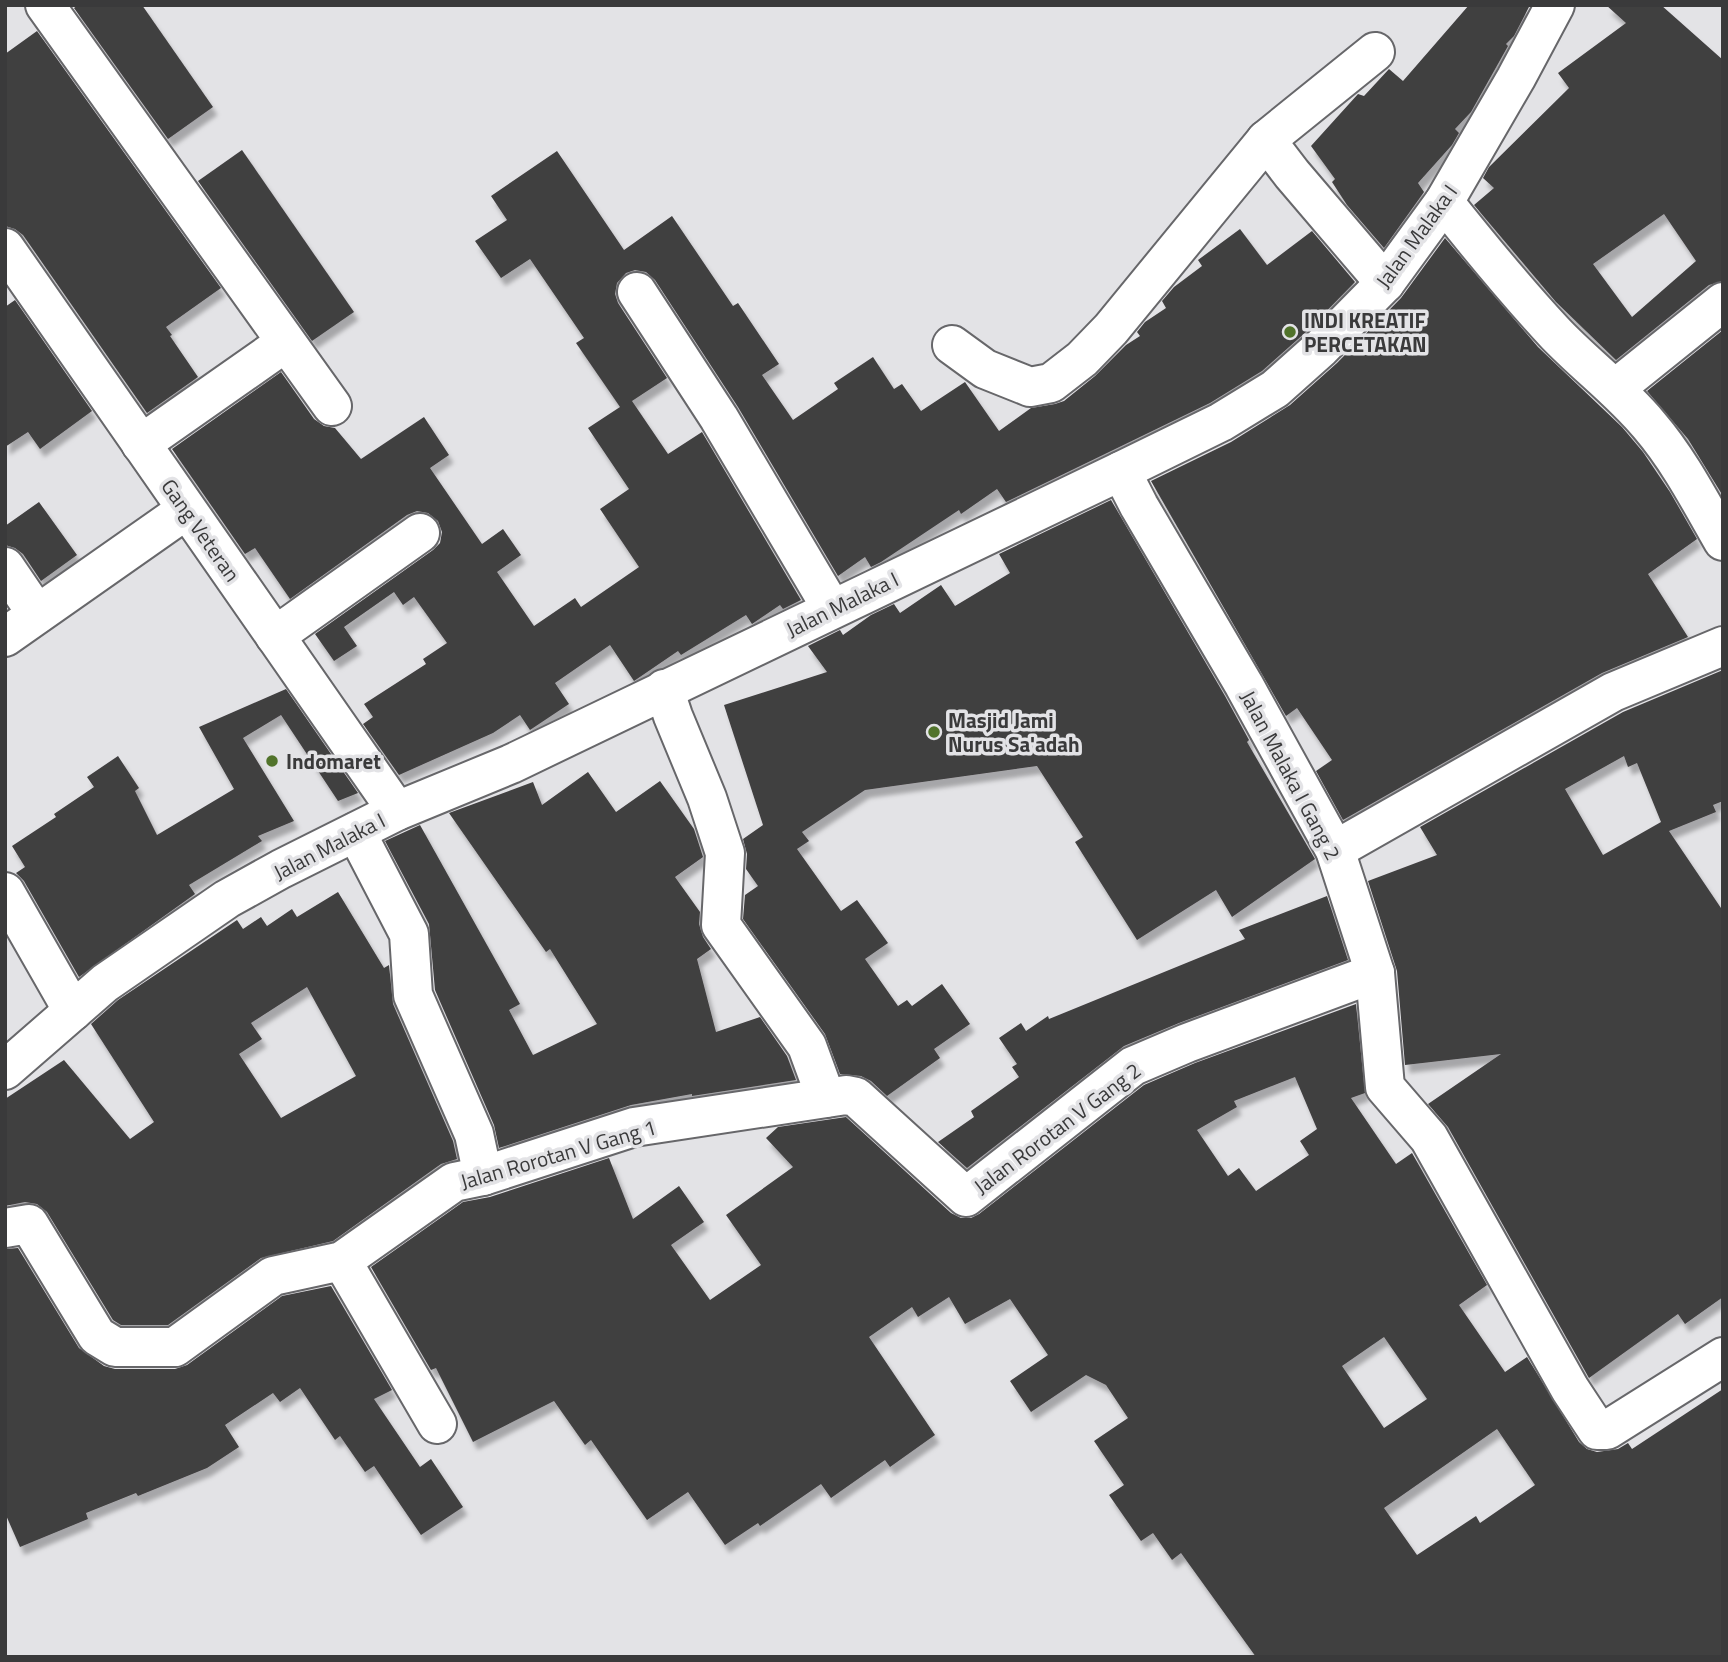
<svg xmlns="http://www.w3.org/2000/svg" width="1728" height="1662" font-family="'Titillium Web',sans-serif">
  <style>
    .building { fill: #413f40; fill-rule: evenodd; filter: url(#shadow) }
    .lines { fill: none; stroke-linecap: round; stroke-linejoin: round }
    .street-casing { stroke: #67676a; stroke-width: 42 }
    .secondary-casing { stroke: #67676a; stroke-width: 42 }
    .street { stroke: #fff; stroke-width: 38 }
    .secondary { stroke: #fff; stroke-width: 38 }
    .poi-dot { fill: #51732b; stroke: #e3e3e6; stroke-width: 2.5 }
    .labels { text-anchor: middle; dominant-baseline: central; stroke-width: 7; stroke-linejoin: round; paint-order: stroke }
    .street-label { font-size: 21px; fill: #3a3a3b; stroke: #e3e3e6 }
    .poi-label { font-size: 21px; font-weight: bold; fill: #3a3a3b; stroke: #e3e3e6; text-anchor: start }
  </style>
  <defs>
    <filter id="shadow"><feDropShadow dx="4.5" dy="8" stdDeviation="2" flood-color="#0004"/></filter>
  </defs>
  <rect width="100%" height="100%" fill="#e3e3e6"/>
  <g class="building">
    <path d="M78 5H142L213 107 168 139 74 8Z"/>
    <path d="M1469 5H1530L1514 36 1506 44 1508 46 1471 112 1455 129 1459 133 1452 145 1418 183 1424 192 1384 248 1347 205 1332 182 1335 179 1311 146 1358 94 1364 96 1389 69 1403 81Z"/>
    <path d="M1606 5H1661L1723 60V281L1709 285 1616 360 1556 302 1474 205 1494 188 1483 178 1489 167 1569 88 1558 73 1626 23ZM1664 214 1696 261 1632 317 1593 264Z"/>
    <path d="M37 31 221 288 166 327 172 335 170 336 198 377 147 413 23 235 15 229 5 226V54Z"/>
    <path d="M242 150 354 312 312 341 198 181Z"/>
    <path d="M557 151 624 250 672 216 733 306 738 303 779 364 762 375 793 420 838 389 834 383 873 357 894 389 902 384 921 411 965 382 999 431 1031 408 1055 404 1064 401 1095 376 1126 345 1140 336 1137 332 1145 322 1166 308 1162 301 1174 287 1202 266 1198 260 1240 229 1267 265 1312 231 1355 282 1306 332 1262 371 1210 403 1006 502 997 489 961 514 959 510 881 562 871 567 865 557 838 576 738 407 655 280 646 272 635 270 626 273 617 283 615 294 618 303 667 378 632 401 668 454 702 432 801 600 783 609 780 605 752 624 746 615 681 655 678 651 634 681 610 645 555 683 569 704 530 730 520 715 493 733 399 775 363 724 373 717 364 704 426 664 423 659 447 643 414 597 403 605 394 592 344 627 357 646 334 661 315 634 433 550 440 543 442 532 438 521 428 513 417 511 407 515 290 599 255 548 245 554 172 449 281 372 314 419 324 426 335 428 361 459 424 417 449 455 430 468 482 544 503 529 521 555 497 572 534 626 575 598 581 607 639 567 600 509 629 489 588 428 620 407 576 343 584 338 530 259 501 278 475 241 507 220 491 196Z"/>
    <path d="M1445 238 1538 347 1622 427 1643 452 1670 492 1697 539 1648 574 1688 637 1602 673 1343 820 1316 771 1332 760 1297 708 1286 716 1151 481 1231 442 1290 405 1337 363 1401 298Z"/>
    <path d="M15 300 92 411 40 449 28 432 5 447V307Z"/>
    <path d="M1723 330V496L1688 439 1647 391Z"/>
    <path d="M1111 500 1225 696 1249 740 1247 742 1315 859 1232 917 1216 890 1137 940 1075 842 1083 837 1037 766 865 790 802 832 809 841 797 849 841 911 857 900 888 943 865 959 898 1006 907 1000 912 1006 942 984 970 1024 934 1049 940 1058 887 1096 871 1081 861 1076 840 1074 825 1034 743 919 745 895 758 886 746 869 747 854 743 839 763 825 724 705 827 672 808 646 840 630 843 635 871 615 894 604 900 613 941 585 955 606 1010 573 999 554Z"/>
    <path d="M39 502 77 555 41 581 23 554 15 548 5 545V526Z"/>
    <path d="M1723 670V801L1713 805 1716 812 1669 831 1723 911V1297L1685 1324 1678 1314 1589 1378 1448 1127 1428 1104 1501 1054 1405 1065 1397 971 1368 881 1437 855 1420 827 1623 712ZM1624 756 1628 767 1637 763 1661 822 1603 855 1565 789Z"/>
    <path d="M286 689 358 793 338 801 281 715 243 738 294 821 258 836 262 841 189 885 195 894 79 977 24 881 16 873 25 867 12 846 56 817 54 814 94 787 87 777 118 756 139 788 135 791 157 835 234 789 199 727Z"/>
    <path d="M588 772 616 812 660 781 694 829 703 857 675 877 700 912 699 924 703 937 711 949 697 959 716 1032 760 1017 787 1056 796 1080 692 1096V1094L631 1105 499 1148 494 1125 435 990 429 924 385 841 420 825 520 1004 509 1010 533 1055 597 1024 550 949 546 952 449 813 533 782 542 805Z"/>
    <path d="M338 892 384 968 389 965 393 1004 453 1141 457 1159 441 1164 333 1241 261 1258 168 1325H121L113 1320 47 1212 37 1204 25 1202 5 1206V1099L64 1060 130 1139 154 1122 91 1024 118 1000 237 920 243 929 261 917 267 926 292 909 297 917ZM307 987 356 1076 281 1118 239 1054 262 1039 251 1023Z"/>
    <path d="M1327 896 1348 960 1179 1023 1124 1046 967 1168 938 1142 974 1117 971 1111 1019 1077 1012 1067 1017 1064 999 1038 1021 1023 1026 1031 1048 1016 1049 1019 1245 939 1239 930Z"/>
    <path d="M1356 1004 1365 1093 1351 1098 1396 1164 1412 1153 1487 1285 1459 1305 1505 1372 1527 1357 1579 1442 1587 1449 1597 1452 1618 1449 1628 1443 1632 1449 1723 1389V1657H1256L1181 1553 1172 1560 1153 1533 1141 1541 1109 1495 1124 1485 1094 1441 1128 1418 1106 1385 1086 1375 1031 1412 1010 1381 1048 1355 1010 1299 965 1324 949 1297 918 1317 912 1307 869 1337 935 1435 890 1467 885 1460 831 1498 821 1484 760 1526 758 1523 725 1545 688 1492 647 1520 591 1440 585 1445 554 1401 473 1442 436 1368 431 1370 371 1267 463 1202 490 1197 609 1158 633 1219 679 1186 704 1222 671 1245 710 1300 761 1265 726 1215 793 1167 766 1138 778 1127 846 1117 951 1213 961 1218H971L979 1214 1144 1085 1195 1063ZM1295 1077 1317 1129 1300 1141 1309 1155 1256 1191 1239 1168 1228 1176 1197 1130 1237 1107 1234 1101ZM1384 1337 1427 1399 1384 1428 1342 1366ZM1497 1429 1535 1485 1480 1523 1476 1516 1417 1555 1384 1508Z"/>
    <path d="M18 1248 79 1348 104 1366 115 1369H175L187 1365 282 1296 331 1286 392 1390 374 1399 420 1467 431 1459 463 1507 421 1535 374 1466 365 1472 340 1436 335 1440 300 1388 280 1402 273 1393 225 1425 239 1447 207 1468 138 1496 136 1493 86 1513 88 1519 20 1547 5 1513V1249Z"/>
  </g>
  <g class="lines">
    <defs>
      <g id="street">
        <path d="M45 5 332 406"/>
        <path d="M1375 52 1266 140 1292 174 1385 283"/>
        <path d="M1444 202C1479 246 1515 290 1554 332 1584 364 1620 390 1649 425 1679 460 1700 501 1723 541"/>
        <path d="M5 248 397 811"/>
        <path d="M637 292 719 418 832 609"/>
        <path d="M952 345 985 369 1030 387 1051 383 1082 359 1111 329 1266 140"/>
        <path d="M1616 388 1723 302"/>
        <path d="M141 444 285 343"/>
        <path d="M1121 471 1139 506 1244 685 1335 850 1375 973 1385 1087 1429 1138 1570 1389 1597 1430H1607L1723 1357"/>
        <path d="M5 567 37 614"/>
        <path d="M275 636 420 533"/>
        <path d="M5 637 186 510"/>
        <path d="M664 689 673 716 707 798 725 853 721 925 807 1046 826 1098"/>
        <path d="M356 832 409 934 413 995 474 1134 483 1176"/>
        <path d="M1335 850 1613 692 1723 646"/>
        <path d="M5 892 73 1011"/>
        <path d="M5 1228 29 1224 97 1336 115 1347H175L273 1276 342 1261 454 1182 483 1176 634 1127 846 1095 856 1097 966 1197 1133 1066 1187 1043 1375 973"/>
        <path d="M342 1261 437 1424"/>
      </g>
      <path id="secondary" d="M5 1070 105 983 227 899 281 869 397 811 511 764 1121 471 1221 422 1275 389 1321 348 1385 283 1444 202 1516 78 1555 5"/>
    </defs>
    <use href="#street" class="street-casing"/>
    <use href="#secondary" class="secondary-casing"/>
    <use href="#street" class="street"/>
    <use href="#secondary" class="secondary"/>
  </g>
  <g class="poi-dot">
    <circle cx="1290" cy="332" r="7"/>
    <circle cx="934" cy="732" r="7"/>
    <circle cx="272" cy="761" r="7"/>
  </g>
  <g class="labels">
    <g class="street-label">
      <text transform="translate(1416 236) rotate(-54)">Jalan Malaka I</text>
      <text transform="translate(201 530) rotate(55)">Gang Veteran</text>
      <text transform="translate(842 604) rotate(-26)">Jalan Malaka I</text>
      <text transform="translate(1291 775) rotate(62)">Jalan Malaka I Gang 2</text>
      <text transform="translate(329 846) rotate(-27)">Jalan Malaka I</text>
      <text transform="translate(1057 1128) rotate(-37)">Jalan Rorotan V Gang 2</text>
      <text transform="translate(558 1154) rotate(-16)">Jalan Rorotan V Gang 1</text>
    </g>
    <g class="poi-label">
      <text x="1304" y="320">INDI KREATIF<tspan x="1304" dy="24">PERCETAKAN</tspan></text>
      <text x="948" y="720">Masjid Jami<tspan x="948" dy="24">Nurus Sa'adah</tspan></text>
      <text x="286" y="761">Indomaret</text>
    </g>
  </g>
  <rect width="1728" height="1662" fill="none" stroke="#3a3a3b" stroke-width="14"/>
</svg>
